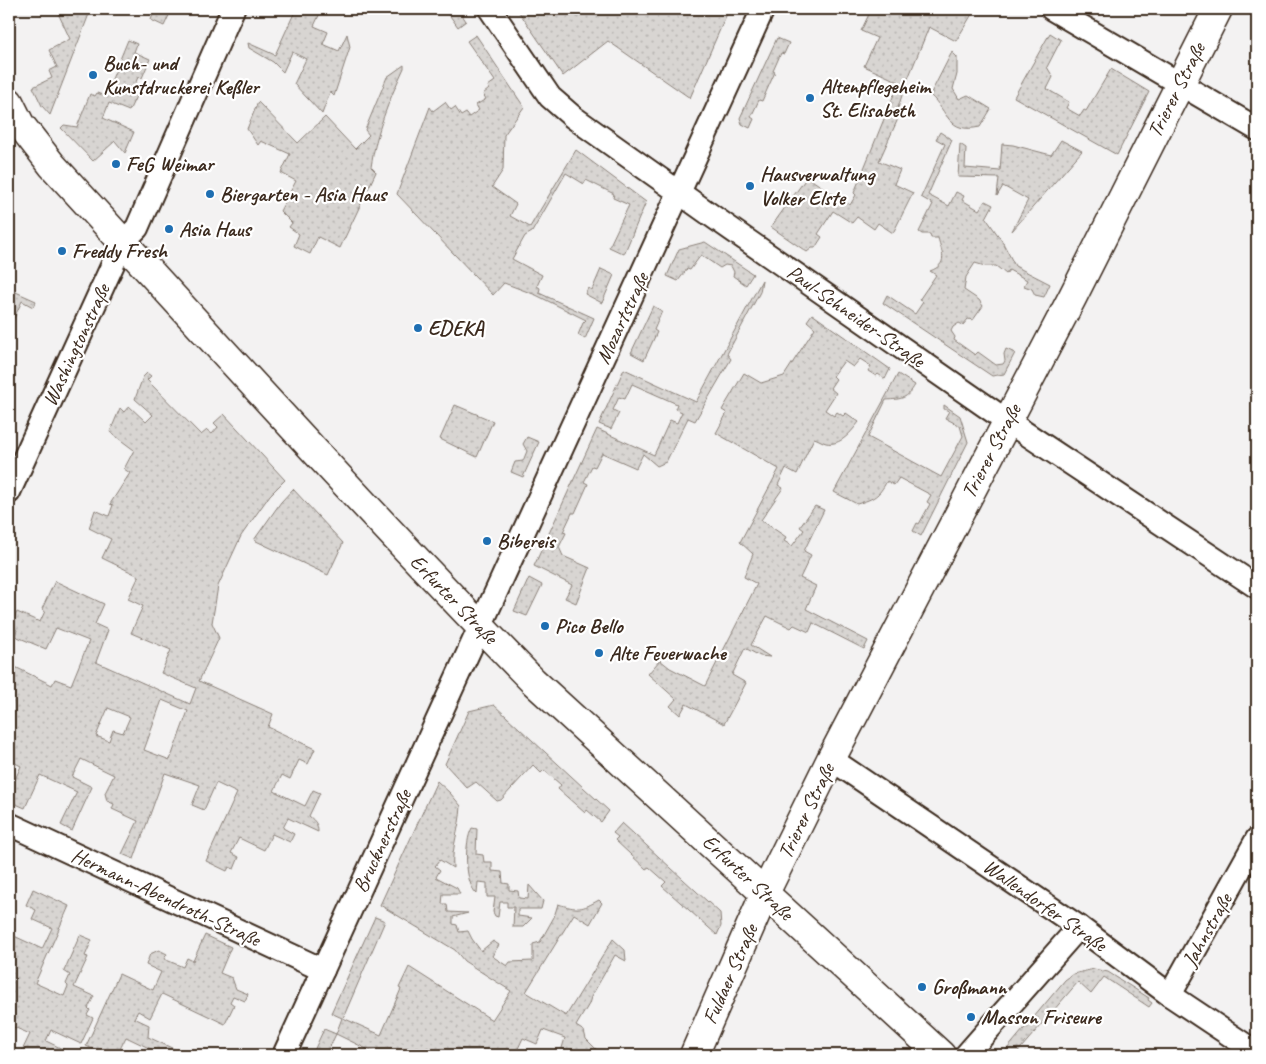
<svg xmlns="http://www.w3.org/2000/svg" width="1266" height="1064" font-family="Caveat,sans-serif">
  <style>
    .green { fill: url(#green-dots); stroke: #8a8078; fill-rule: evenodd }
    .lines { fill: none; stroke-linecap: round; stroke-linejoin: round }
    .street-casing { stroke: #3b2a1e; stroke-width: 26 }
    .secondary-casing { stroke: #3b2a1e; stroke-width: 31 }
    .street { stroke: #fff; stroke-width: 22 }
    .secondary { stroke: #fff; stroke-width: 28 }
    .poi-dot { fill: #1f6fb2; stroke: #fff; stroke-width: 2 }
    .labels { text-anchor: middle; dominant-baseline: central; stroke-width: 4.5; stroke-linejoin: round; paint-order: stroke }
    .poi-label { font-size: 21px; font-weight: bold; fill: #3b2a1e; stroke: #fff; text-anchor: start }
    .street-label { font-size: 21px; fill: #3b2a1e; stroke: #fff }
  </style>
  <defs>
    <pattern id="green-dots" width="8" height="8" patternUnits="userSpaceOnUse" patternTransform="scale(1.25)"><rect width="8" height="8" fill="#d8d5d2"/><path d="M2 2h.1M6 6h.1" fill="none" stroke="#bab7b4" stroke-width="1.8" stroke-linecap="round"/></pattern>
  </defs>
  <rect width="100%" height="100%" fill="#f3f2f2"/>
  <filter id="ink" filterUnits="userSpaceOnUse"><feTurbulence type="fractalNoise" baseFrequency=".02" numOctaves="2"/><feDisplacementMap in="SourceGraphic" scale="10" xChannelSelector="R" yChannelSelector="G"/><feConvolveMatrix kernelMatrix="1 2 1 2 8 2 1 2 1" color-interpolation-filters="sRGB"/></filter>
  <g filter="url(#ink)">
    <g class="green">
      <path d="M66 9H91L50 115 42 106 33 87 52 78 49 71 57 67 49 50 70 39 58 13Z"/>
      <path d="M155 9H172L164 26 151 20Z"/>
      <path d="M296 9H322L314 26 328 32 323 44 339 51 347 34 350 47 334 96 330 92 322 114 294 84 306 59 292 52 283 72 273 62 249 48 248 43 275 55Z"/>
      <path d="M445 9H458L466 21 458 27Z"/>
      <path d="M517 9H729L690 98 608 41 563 76Z"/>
      <path d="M863 9H975L956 41 929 27 905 86 897 111V121L879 161 900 170 894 184 913 193 893 233 878 223 874 229 857 217 852 223 833 211 818 234 822 237 815 248H812L807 252 771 227 807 177 850 205 856 195 854 193 899 82 864 66 877 38 861 31 870 12Z"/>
      <path d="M1050 33 1061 40 1047 67 1053 77 1047 89 1069 102 1066 108 1080 116 1084 110 1086 111 1111 69 1149 92 1117 155 1014 97Z"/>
      <path d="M476 35 524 107 504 135 503 170 492 187 516 204 510 216 530 227 576 150 646 202 624 254 609 247 629 205 613 198 614 194 586 180 584 184 566 173 532 232 525 236 512 259 542 275 537 286 540 288 539 293 594 318 585 339 578 335 583 323 586 320 536 295 504 283 493 295 397 194 430 107 433 111 445 102 451 110 455 107 461 116 466 113 469 117 479 110 476 105 486 99 483 94 489 89 488 86 495 81 467 41Z"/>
      <path d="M777 38 789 43 784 54 781 53 773 71 775 72 762 101 759 100 751 117 754 119 750 128 742 124 740 118Z"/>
      <path d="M128 40 137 44 134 52 150 59 142 78 138 77 134 87 139 90 129 111 109 103 103 118 134 132 125 153 115 141 93 161 61 128 64 125 77 127 90 94 95 96 97 93 105 96Z"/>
      <path d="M952 52 957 57V74L953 89 959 99 968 95 991 109 980 127C947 134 949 112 930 95Z"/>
      <path d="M404 65V68C389 100 376 132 371 167L376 172 340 248 318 237 310 254 294 246 299 234 289 227 292 223 280 211 296 181 281 173 290 154 261 141 258 145 247 129 258 102 298 143 325 117 355 149 369 135 365 130 387 77Z"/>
      <path d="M940 132 952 140 928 195 949 206 956 192 964 196 962 200 979 210 985 201 993 205 986 218 1002 241 1015 266 1050 284 1044 297 1035 295 1032 289 1024 286 1027 280 1009 270 1006 274 996 266H985L975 263 966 277 964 290 979 300 983 306 973 320 968 319 963 325 959 323 953 327 951 331 955 337 954 340 975 355 978 352 996 365 1003 364 1005 361 1004 354 1006 349 1015 353 1004 374 992 376 883 303 887 295 915 314 923 302 919 300 936 275 930 271C949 264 942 253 938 238H931L930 234H922L919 232 933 204 921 197 945 144 936 139Z"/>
      <path d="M1061 140 1082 151 1012 231 1028 200 1003 186 997 196 999 178 958 177 960 144 966 148 965 168 1000 171 1002 144 1013 145 1051 155Z"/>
      <path d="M705 242 753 274 746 285 733 276 734 272 731 266 725 265 720 268 701 255 690 270 687 269 678 281 667 276 679 249Z"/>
      <path d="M601 269 614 275 602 303 585 294 588 288 592 290Z"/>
      <path d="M762 280 760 292 727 354 731 359 695 421 688 418 666 462 657 466 643 454 636 468 602 453 595 467 592 466 584 482 588 484 575 513H572L563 532 566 533 559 547 563 556 590 568 576 603 565 598 572 585 534 566 597 429 654 455 670 420 677 423 682 412 675 409 677 404 632 384 625 399 619 397 613 410 619 413 611 429 599 424 624 369 696 402Z"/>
      <path d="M9 289 36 301 33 307 22 301 9 329Z"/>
      <path d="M653 306 662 311 654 330 657 332 644 360 631 353Z"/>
      <path d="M812 314 890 369 885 379 878 374 876 376 868 371 871 366 860 359 853 367 844 361 833 376 836 379 830 388 836 393 825 410 834 416 837 412 843 416 846 413 859 422C851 432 841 446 826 443 822 442 818 439 814 438L797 474 786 468 778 485 783 488 761 520 786 537 784 541 792 546 804 530 800 527 815 506 824 510 804 551 811 555 800 578 816 586 806 609 868 641 864 649 813 623 809 632 794 625 791 628 767 616 751 645 770 657 760 656 745 648 732 675 746 683 724 724 686 704 680 715 670 706 676 699 648 674 660 660 670 668 705 686 757 584 744 577 753 554 740 542 779 469 716 433 727 413 722 410 744 373 761 383 784 376 815 328 807 321Z"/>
      <path d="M147 373 151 376 147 380 201 435 207 430 212 434 218 427 214 423 224 414 285 480 270 495 241 536 218 586 212 623 219 638 199 681 273 714 268 727 315 749 308 764 299 760 290 779 282 775 274 791 305 806 313 790 320 793 309 816C315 821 318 824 318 832L288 818 283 828 294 834 290 842 272 834 264 850 239 838 231 853 239 857 234 869 229 867 227 871 206 861 237 793 216 783 204 810 192 805 200 785 165 773 134 859 122 854 138 821 112 809 114 804 107 801 105 793 114 775 81 759 72 777 92 787 72 831 61 825 77 792 40 775 25 808 9 801V793L21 766 9 760V684L14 673 9 671V664L52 685 55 679 71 685 89 641 56 628 46 649 15 636 17 630 10 626 17 612 40 622 45 611 42 609 55 581 104 604 95 624 108 630 96 662 190 704 196 688 161 673 171 650 131 633 143 606 128 599 139 576 102 558 111 539 89 528 95 510 109 516 113 505 110 504 130 473 124 469 134 450 110 432 120 408 124 412 129 406 146 422 153 415 135 399 143 377ZM162 700 188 711 170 760 144 750ZM108 708 130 717 123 733 113 730 109 741 96 736Z"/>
      <path d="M898 374 915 385C907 399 902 399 886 400L868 437 941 477 963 436 960 426 945 418 949 411 944 409V405L960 416 968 442 921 536 913 531 917 523 919 524 930 504 927 502 931 495 899 478 894 485 887 481C878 497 875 498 857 504L834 492Z"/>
      <path d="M455 405 493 421 477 457 440 439Z"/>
      <path d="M527 437 539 442 523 477 511 472 515 462 523 461 527 451 523 444Z"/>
      <path d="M293 489 343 543 328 575 254 540 281 502Z"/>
      <path d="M529 578 542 585 527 616 514 611Z"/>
      <path d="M494 705 609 811 601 822 587 810 585 813 558 789 561 785 544 770 541 773 533 765 501 800 497 801 476 782 467 788 445 764 469 711Z"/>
      <path d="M437 781 450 793 461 806C460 829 451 846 453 868L440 860 435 866 440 870 436 877 457 888 460 894H443L442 904H447L448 912 468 913 453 917V924L457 925 459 932 468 931 472 939 481 951 493 941 499 945 492 956 507 966 510 962 533 961V944L540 942 554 917 558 904C578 910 581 910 599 900L602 903 590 924 574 914 526 992 566 1016 613 939 625 950 626 961 615 955 591 997 589 1004 576 1026 584 1031 586 1039 602 1055H560L565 1038 543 1030 537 1044 523 1038 515 1055H377V1054L336 1034 326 1055H312L324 1029 336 1034 342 1018 331 1013 375 917 385 921 343 1018 381 1035 401 989 399 988 409 967 492 1020 511 991 464 961 455 950 380 905Z"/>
      <path d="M622 823 720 913 721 926 717 935 662 886 666 882 649 867 646 869 615 840 618 837 613 833Z"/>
      <path d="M472 828 477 829 476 854 483 855 484 862H492V871L502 872 503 883 509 884V890L518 891 519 898 528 899 529 885 543 901 541 909H518V916L532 918 523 927H513L514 907H507V902H500L498 917 495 916 493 912 495 897H487V883L478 882 477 894C464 883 464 842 472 828Z"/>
      <path d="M33 889 69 906 35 983 64 996 68 986 66 984 70 975 64 971 80 935 92 940 85 956 88 957 74 987 94 996 88 1008 90 1010 87 1015 93 1018 81 1044 51 1030 46 1041 75 1055H20L30 1034 9 1025V943L12 935 42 949 52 928 32 919 36 910 26 905Z"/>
      <path d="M205 935 231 947 220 973 232 978 236 989 248 994 245 1001 233 996 230 1002 234 1005 225 1024 162 994 150 1018 138 1011 134 1018 149 1025 148 1037 187 1055H148L151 1049 126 1037 117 1055H107L86 1046 119 974 153 990 161 972 146 965 150 954 159 950 167 954 164 959 183 967 187 958 193 961Z"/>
      <path d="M1094 969 1108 972 1149 998 1148 1000 1152 1003 1149 1007 1104 977 1091 994 1078 982 1015 1055H1002L1065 980 1073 974Z"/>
    </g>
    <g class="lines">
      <defs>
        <g id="street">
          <path d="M490 9 550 97 573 117 715 218 1007 421 1257 587"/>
          <path d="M1052 9 1257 129"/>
          <path d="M9 492 123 242 137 228 233 9"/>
          <path d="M831 759 1079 927 1170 995 1257 1053"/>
          <path d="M9 824 323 970"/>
          <path d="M1170 995 1257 839"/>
          <path d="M284 1055 763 9"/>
          <path d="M966 1055 1079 927"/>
        </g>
        <g id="secondary">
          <path d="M9 102 20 124 52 165C211 338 369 513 533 681L941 1055"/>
          <path d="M694 1055 765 893 831 759 1072 298 1218 9"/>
        </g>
      </defs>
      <use href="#street" class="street-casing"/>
      <use href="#secondary" class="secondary-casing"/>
      <use href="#street" class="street"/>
      <use href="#secondary" class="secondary"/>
    </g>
  </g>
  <g class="poi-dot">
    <circle cx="93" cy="75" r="5"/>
    <circle cx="810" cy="98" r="5"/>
    <circle cx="116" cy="164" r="5"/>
    <circle cx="750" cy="186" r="5"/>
    <circle cx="210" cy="194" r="5"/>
    <circle cx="169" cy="229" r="5"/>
    <circle cx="62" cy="251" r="5"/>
    <circle cx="418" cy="328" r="5"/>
    <circle cx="487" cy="541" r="5"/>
    <circle cx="545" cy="626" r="5"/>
    <circle cx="599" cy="653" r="5"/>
    <circle cx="922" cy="987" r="5"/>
    <circle cx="971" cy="1017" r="5"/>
  </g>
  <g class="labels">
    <g class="poi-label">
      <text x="103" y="63">Buch- und<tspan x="103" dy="24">Kunstdruckerei Keßler</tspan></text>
      <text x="820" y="86">Altenpflegeheim<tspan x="820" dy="24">St. Elisabeth</tspan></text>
      <text x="126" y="164">FeG Weimar</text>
      <text x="760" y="174">Hausverwaltung<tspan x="760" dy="24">Volker Elste</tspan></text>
      <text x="220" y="194">Biergarten - Asia Haus</text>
      <text x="179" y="229">Asia Haus</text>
      <text x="72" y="251">Freddy Fresh</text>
      <text x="428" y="328">EDEKA</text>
      <text x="497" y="541">Bibereis</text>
      <text x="555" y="626">Pico Bello</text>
      <text x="609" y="653">Alte Feuerwache</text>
      <text x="932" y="987">Großmann</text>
      <text x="981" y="1017">Masson Friseure</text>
    </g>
    <g class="street-label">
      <text transform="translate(1176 90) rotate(-63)">Trierer Straße</text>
      <text transform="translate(856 316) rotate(35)">Paul-Schneider-Straße</text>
      <text transform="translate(622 318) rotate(-65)">Mozartstraße</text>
      <text transform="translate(76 345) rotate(-65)">Washingtonstraße</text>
      <text transform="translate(991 451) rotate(-62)">Trierer Straße</text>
      <text transform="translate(454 599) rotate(46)">Erfurter Straße</text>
      <text transform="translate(806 811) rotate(-64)">Trierer Straße</text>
      <text transform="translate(382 841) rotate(-65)">Brucknerstraße</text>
      <text transform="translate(748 877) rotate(43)">Erfurter Straße</text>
      <text transform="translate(166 897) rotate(25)">Hermann-Abendroth-Straße</text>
      <text transform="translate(1045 905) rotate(35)">Wallendorfer Straße</text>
      <text transform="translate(1207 930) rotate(-61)">Jahnstraße</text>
      <text transform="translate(730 974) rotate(-66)">Fuldaer Straße</text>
    </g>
  </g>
  <rect width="1266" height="1064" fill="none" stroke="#fff" stroke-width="30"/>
  <rect x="15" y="15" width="1236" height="1034" fill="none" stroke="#3b2a1e" stroke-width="2" filter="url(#ink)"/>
</svg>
